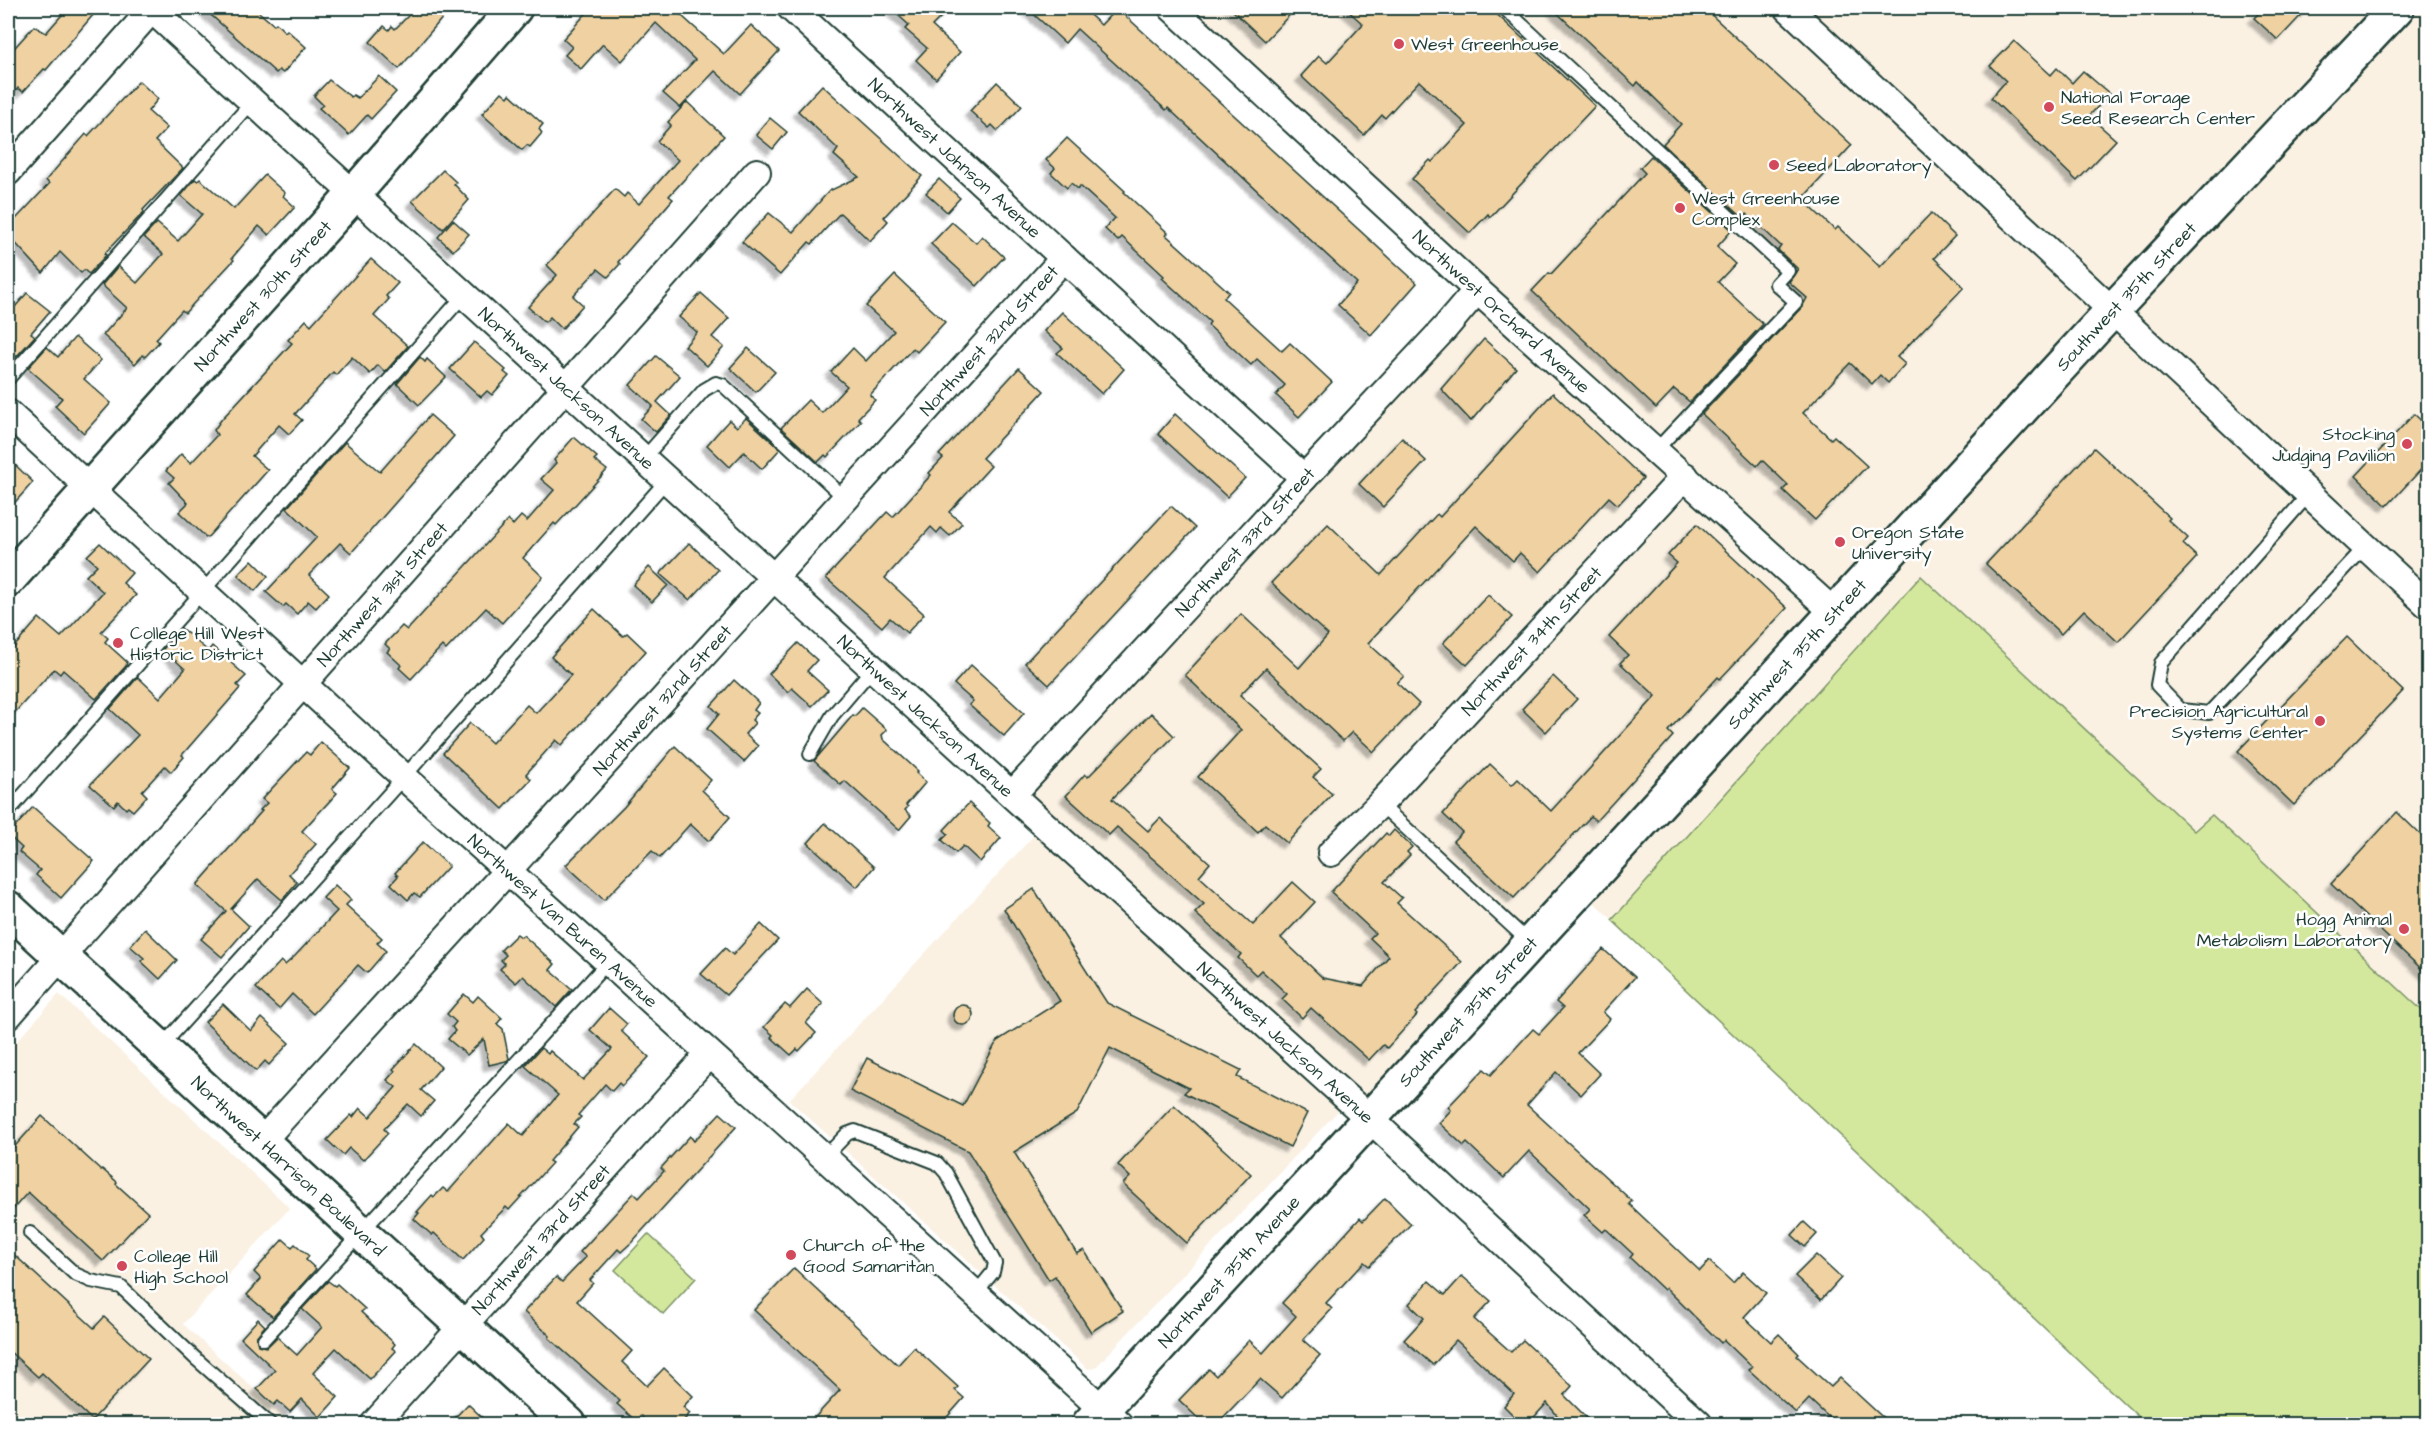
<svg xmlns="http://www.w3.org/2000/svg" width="2436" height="1432" font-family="'Architects Daughter',sans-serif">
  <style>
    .built { fill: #faf1e3 }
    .green { fill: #d4e89d; stroke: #7a9268; stroke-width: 1.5 }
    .building { fill: #efd1a2; stroke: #1f3d34; stroke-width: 1.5; filter: url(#shadow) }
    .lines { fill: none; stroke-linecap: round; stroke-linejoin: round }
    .lane-casing { stroke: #1f3d34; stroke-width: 16 }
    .street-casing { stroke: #1f3d34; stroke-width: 30 }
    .secondary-casing { stroke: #1f3d34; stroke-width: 38 }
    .lane { stroke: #fff; stroke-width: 12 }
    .street { stroke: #fff; stroke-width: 26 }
    .secondary { stroke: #fff; stroke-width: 33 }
    .poi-dot { fill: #d1495b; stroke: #fff; stroke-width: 2 }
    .labels { text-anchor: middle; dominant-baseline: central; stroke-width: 5; stroke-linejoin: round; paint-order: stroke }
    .poi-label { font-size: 18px; fill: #1f3d34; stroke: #fff; text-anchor: start }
    .street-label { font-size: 18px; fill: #1f3d34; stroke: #fff }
  </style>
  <defs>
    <filter id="shadow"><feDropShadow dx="-5.5" dy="5.5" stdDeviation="1.5" flood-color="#0004"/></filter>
  </defs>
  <rect width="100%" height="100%" fill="#fff"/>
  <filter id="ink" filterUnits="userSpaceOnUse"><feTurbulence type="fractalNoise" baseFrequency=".0167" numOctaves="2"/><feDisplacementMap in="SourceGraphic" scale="12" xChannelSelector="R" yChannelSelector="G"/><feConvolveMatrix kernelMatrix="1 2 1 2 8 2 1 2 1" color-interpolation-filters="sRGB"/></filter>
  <g filter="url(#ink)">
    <g class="built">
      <path d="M1185 8H2428V1424H2158L1577 887 1369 1107 1020 794 1485 290Z"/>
      <path d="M1037 832 1339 1110 1095 1368 1088 1369 789 1100Z"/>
      <path d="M59 994 290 1208 183 1324 293 1424H8V1051Z"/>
    </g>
    <g class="green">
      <path d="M1921 576 2194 831 2212 815 2428 1016V1424H2146L1612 920Z"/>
      <path d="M648 1234 696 1278 663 1314 615 1270Z"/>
    </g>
    <g class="building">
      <path d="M68 8H99L46 70 44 69 23 92 18 88 8 100V55L34 26 46 33Z"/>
      <path d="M203 8H254L274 25 276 23 285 32 287 30 306 47 283 73 279 70 276 73Z"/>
      <path d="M416 8H434L444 16 399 69 370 42 384 26 389 30 392 26 395 29Z"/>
      <path d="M591 8H673L724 54 751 25 779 51 740 94 715 71 680 108 663 93 695 60 656 23 622 61 603 44 581 69 565 55 572 47 563 39Z"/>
      <path d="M890 8H950L932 26 960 52 936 79 916 60 927 48 905 29 909 25Z"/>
      <path d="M1027 8H1082L1101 25 1117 8 1417 283 1371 335 1338 305 1357 283 1168 108 1166 110 1077 29 1065 43Z"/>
      <path d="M1230 8H1296L1265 41Z"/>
      <path d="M1345 8H1490L1595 106 1490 217 1488 214 1470 233 1412 179 1430 160 1432 162 1467 125 1419 81 1385 118 1382 115 1364 135 1301 76 1319 56 1327 63 1363 24Z"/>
      <path d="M1552 8H1704L1852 145 1802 199 1835 230 1838 227 1880 267 1931 213 1955 236 1934 258 1964 287 1897 357 1905 364 1888 383 1880 375 1872 384 1850 363 1803 413 1831 439 1834 436 1867 466 1815 520 1783 490 1788 485 1762 460 1757 466 1702 414 1802 307 1807 298 1789 282 1798 269 1778 250 1781 246 1747 214 1743 218 1663 144 1681 124 1638 82 1635 86Z"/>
      <path d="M2264 8H2308L2278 40 2254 18Z"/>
      <path d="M2014 41 2051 75 2057 68 2072 83 2083 71 2110 94 2089 116 2116 140 2077 181 1991 98 2006 81 1990 66Z"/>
      <path d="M379 76 396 92 371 119 367 115 349 135 319 108 323 105 314 96 329 80 351 97 353 95 358 98Z"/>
      <path d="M139 81 158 99 148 111 167 128 155 141 183 168 143 210 144 212 104 254 106 255 89 274 84 270 81 273 60 252 43 273 8 235V211L16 219 49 184 46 180 86 134 88 136Z"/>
      <path d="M997 82 1022 106 998 131 992 125 989 128 970 111Z"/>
      <path d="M822 85 922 176 884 217 888 221 870 241 840 213 812 244 809 242 780 275 742 242 769 213 793 232 829 191 859 177 834 155 838 149 798 111Z"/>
      <path d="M502 92 508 97 510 94 543 124 539 129 542 133 530 147 527 145 522 150 482 114Z"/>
      <path d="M687 102 724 136 669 196 673 199 618 262 620 264 608 277 598 269 573 296 583 305 562 329 550 317 545 322 528 307 557 275 547 265 615 189 624 197 627 193 639 204 678 160 657 141 671 125 668 122Z"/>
      <path d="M770 118 787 132 773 149 756 135Z"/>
      <path d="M1067 138 1125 191 1124 192 1168 233 1166 235 1229 292 1224 298 1282 351 1290 343 1332 382 1299 417 1276 395 1285 385 1257 359 1251 365 1208 325 1210 322 1162 278 1164 276 1122 237 1118 241 1105 229 1115 218 1080 186 1078 189 1071 183 1067 188 1051 173 1055 168 1046 160Z"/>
      <path d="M1651 156 1732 230 1717 247 1735 264 1718 282 1763 324 1690 402 1674 389 1656 408 1532 291 1549 273 1551 274 1645 173 1640 168Z"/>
      <path d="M443 170 456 182 454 184 469 200 443 229 412 201Z"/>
      <path d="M265 175 285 193 283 196 295 207 269 235 259 226 232 258 234 260 193 304 185 313 182 310 156 339 159 342 145 357 143 355 135 364 103 335 127 308 102 285 118 266 137 283 163 254 144 237 157 223 178 241 202 214 181 196 195 179 198 181 200 179 234 209Z"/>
      <path d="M939 179 960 198 947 212 926 193Z"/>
      <path d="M453 220 469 234 453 251 438 237Z"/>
      <path d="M952 222 976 243 982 236 1004 257 977 286 931 244Z"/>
      <path d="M371 259 398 283 386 296 389 299 374 316 408 346 385 372 378 365 370 374 352 357 336 375 333 372 295 414 302 420 289 434 279 425 252 456 268 470 207 538 179 512 188 503 169 483 174 478 166 471 181 454 191 463 217 435 214 430 221 420 292 343 288 340 306 320 311 325Z"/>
      <path d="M895 275 945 322 917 352 913 348 870 395 875 400 858 418 861 421 827 457 825 455 818 462 781 428 808 400 822 413 847 386 831 372 853 348 866 361 894 331 866 306Z"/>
      <path d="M27 293 50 311 31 333 35 336 16 357 8 349V315Z"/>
      <path d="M701 293 729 318 712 337 724 347 707 366 685 346 697 332 679 317Z"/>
      <path d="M1062 312 1124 369 1102 394 1057 353 1063 348 1044 331Z"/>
      <path d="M75 337 101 360 84 379 111 403 84 433 55 406 62 398 28 368 47 347 58 357Z"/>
      <path d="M1484 339 1516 368 1471 421 1441 389Z"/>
      <path d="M474 342 506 370 504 372 509 376 492 395 487 391 481 397 450 369Z"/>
      <path d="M748 348 775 372 756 392 730 368Z"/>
      <path d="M656 356 680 376 657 402 671 415 656 432 641 419 653 406 630 385Z"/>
      <path d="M420 357 425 362 427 359 446 377 419 405 397 384Z"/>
      <path d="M1019 368 1044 391 982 458 991 466 949 512 962 523 950 536 941 528 937 533 931 527 885 578 924 614 907 633 890 618 882 627 826 578 887 512 893 517 931 475 929 473 943 458 939 455Z"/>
      <path d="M1553 393 1643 478 1618 505 1609 497 1540 572 1520 553 1513 561 1476 526 1368 643 1404 676 1397 683 1419 704 1374 752 1352 732 1343 741 1266 668 1240 695 1321 769 1313 777 1332 794 1287 843 1265 824 1258 832 1198 777 1241 730 1185 675 1241 614 1299 668 1328 635 1271 583 1328 524 1381 575 1437 514 1440 517Z"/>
      <path d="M1175 414 1245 478 1227 497 1158 434Z"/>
      <path d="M2414 414 2428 427V462L2387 506 2356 476Z"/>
      <path d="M430 415 454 436 351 553 340 543 309 575 329 594 316 608 308 601 297 614 286 604 283 607 266 592 317 537 287 508 345 442 380 472Z"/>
      <path d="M746 418 780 449 762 469 744 452 730 467 707 445 729 420 737 427Z"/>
      <path d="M574 437 597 457 594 460 607 470 576 504 556 525 554 523 523 558 543 577 502 623 486 608 446 650 442 646 411 679 399 668 401 665 387 652 390 649 385 644 402 626 407 630 412 625 508 520 513 525 521 516 527 521 554 490 541 479 556 463 554 460Z"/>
      <path d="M1402 438 1426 461 1383 507 1359 484Z"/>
      <path d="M2094 448 2170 518 2168 520 2188 538 2183 544 2197 557 2118 642 2084 610 2061 634 1986 564Z"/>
      <path d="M8 458 33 482 8 510Z"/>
      <path d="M1171 506 1195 528 1049 685 1025 663Z"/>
      <path d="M1697 524 1787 608 1720 679 1718 677 1668 731 1673 736 1596 821 1591 816 1514 898 1453 841 1462 832 1443 814 1490 764 1512 785 1518 779 1551 811 1656 696 1620 663 1628 655 1609 637 1677 563 1668 555Z"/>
      <path d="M100 543 132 573 123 583 136 595 101 632 108 638 105 642 127 662 126 666 96 699 63 670 60 674 54 669 8 720V654L39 618 61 637 103 592 86 576 97 565 87 556Z"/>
      <path d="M689 543 718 570 690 600 660 574Z"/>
      <path d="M252 560 268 576 255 591 238 575Z"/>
      <path d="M649 567 668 585 652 602 633 585Z"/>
      <path d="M1488 595 1512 617 1467 665 1443 643Z"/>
      <path d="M594 609 623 636 627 633 646 651 562 745 556 740 526 774 531 779 503 809 443 753 470 723 492 743 527 705 536 713 571 675 551 657Z"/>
      <path d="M181 628 208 651 212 646 246 676 237 685 240 688 182 755 184 757 171 772 165 766 142 791 147 796 133 811 128 807 126 809 118 801 114 806 90 785 138 735 110 709 138 677 160 698 185 669 163 649Z"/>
      <path d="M2347 637 2403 691 2294 805 2238 751Z"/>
      <path d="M798 643 817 660 807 671 828 690 812 706 792 688 788 692 769 674Z"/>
      <path d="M971 665 1024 713 1004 736 969 705 973 701 954 684Z"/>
      <path d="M1553 676 1577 699 1546 732 1522 709Z"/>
      <path d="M734 680 759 703 754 710 758 713 752 720 755 723 745 734 758 746 744 762 707 729 719 714 711 706Z"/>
      <path d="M862 708 887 730 882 735 883 739 918 771 916 773 926 782 906 805 908 807 905 810 911 816 899 830 845 781 841 785 814 761 853 715 855 716Z"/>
      <path d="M1151 713 1174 736 1112 799 1148 831 1160 818 1210 863 1199 876 1253 925 1293 882 1315 902 1281 938 1323 978 1363 986 1389 956 1370 938 1375 933 1331 892 1386 833 1389 836 1394 830 1412 847 1407 852 1410 855 1384 882 1402 898 1397 903 1462 962 1415 1013 1417 1015 1387 1048 1383 1045 1369 1060 1311 1008 1302 1018 1282 999 1287 994 1261 970 1256 975 1238 958 1241 954 1195 913 1204 904 1117 827 1109 835 1066 796 1085 774 1088 777Z"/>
      <path d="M321 742 350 768 332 789 337 793 302 831 316 844 289 874 297 882 282 900 258 879 231 909 249 926 222 957 201 939 226 911 197 885 262 811 260 810 267 803 262 799 306 752 310 755Z"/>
      <path d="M675 746 711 780 702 790 730 817 709 841 690 824 660 858 652 851 604 900 566 865 624 807Z"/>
      <path d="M969 803 990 823 988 826 1001 838 980 862 963 846 956 853 942 840 948 834 944 830Z"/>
      <path d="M33 807 94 861 61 898 36 875 40 870 19 852 22 848 8 835Z"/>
      <path d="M2397 812 2428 842V975L2331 884Z"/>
      <path d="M825 823 874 867 857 887 808 843Z"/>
      <path d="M423 842 449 866 420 897 414 893 408 900 391 884 398 876 395 873Z"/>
      <path d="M335 885 351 900 346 905 382 938 377 943 386 951 367 973 358 965 313 1014 292 994 279 1009 256 988 281 961 285 965 295 956 337 911 323 898Z"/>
      <path d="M1034 889 1107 1003 1241 1070 1237 1077 1307 1113 1290 1147 1184 1093 1189 1088 1110 1048 1077 1113 1014 1152 1077 1254 1084 1250 1123 1311 1091 1332 1055 1276 1049 1280 968 1151 850 1091 867 1058 963 1106 997 1041 1060 1001 1004 909Z"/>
      <path d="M761 924 778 940 726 995 701 974 725 948 733 955Z"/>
      <path d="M145 929 177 960 160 979 141 961 144 958 130 946Z"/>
      <path d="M517 934 521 937 523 935 555 964 550 970 572 989 556 1007 523 976 516 983 500 969 505 964 501 960 506 955 501 950Z"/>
      <path d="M1603 949 1635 977 1603 1012 1610 1019 1578 1053 1600 1074 1581 1095 1556 1072 1527 1105 1632 1201 1629 1204 1700 1271 1709 1261 1733 1283 1743 1272 1766 1293 1744 1317 1771 1342 1779 1334 1799 1354 1797 1356 1831 1387 1840 1378 1891 1425H1837L1809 1399 1796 1413 1749 1370 1752 1367 1724 1340 1721 1343 1666 1288 1664 1290 1630 1258 1633 1254 1606 1229 1603 1232 1584 1215 1590 1209 1529 1151 1504 1178 1467 1143 1464 1146 1439 1123 1451 1110 1448 1107 1484 1069 1491 1075 1533 1029 1539 1034 1563 1008 1556 1002Z"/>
      <path d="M807 989 823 1004 806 1023 816 1033 799 1051 797 1049 791 1055 771 1037 773 1035 764 1027 785 1004 790 1008Z"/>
      <path d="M464 994 473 1002 478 996 502 1018 497 1024 503 1029 509 1059 506 1061 489 1065 484 1039 467 1055 448 1039 455 1031 452 1027 456 1022 447 1014Z"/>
      <path d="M223 1004 251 1031 262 1018 289 1043 269 1065 265 1061 256 1071 205 1022Z"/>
      <circle cx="963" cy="1015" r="10"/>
      <path d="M609 1008 627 1024 621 1031 649 1057 622 1086 619 1083 612 1091 605 1084 578 1115 581 1117 574 1124 578 1127 549 1161 552 1163 509 1210 506 1207 481 1233 484 1237 463 1260 434 1233 432 1235 414 1219 419 1213 417 1212 432 1195 434 1197 443 1188 448 1192 509 1123 523 1136 558 1095 525 1066 541 1048 548 1054 550 1051 583 1080 612 1049 590 1030Z"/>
      <path d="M416 1044 441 1067 421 1090 434 1101 421 1116 408 1104 384 1129 388 1133 363 1160 349 1148 343 1155 327 1140 351 1115 353 1117 360 1108 370 1117 396 1087 387 1080 395 1071 393 1069Z"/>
      <path d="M1174 1105 1251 1174 1187 1243 1123 1184 1130 1177 1118 1165Z"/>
      <path d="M720 1113 736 1127 632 1242 621 1252 618 1249 590 1280 593 1283 577 1301 632 1351 622 1362 647 1386 664 1368 693 1396 683 1407 690 1413 680 1425H650L641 1416 636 1421 617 1404 620 1401 549 1338 550 1336 524 1312 556 1277 562 1282 586 1257 580 1252 634 1193 639 1198 664 1171 661 1168 690 1136 694 1141Z"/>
      <path d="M42 1116 101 1170 102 1169 117 1182 116 1184 148 1213 103 1261 28 1192 8 1215V1154Z"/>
      <path d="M1385 1198 1411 1224 1369 1266 1364 1262 1326 1303 1332 1309 1303 1340 1320 1355 1282 1398 1260 1379 1216 1425H1205L1179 1400 1209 1369 1216 1376 1249 1340 1263 1353 1296 1316 1282 1303 1360 1218 1363 1221Z"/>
      <path d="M1804 1222 1817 1234 1805 1247 1792 1235Z"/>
      <path d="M283 1239 292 1247 295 1244 309 1256 306 1260 316 1269 273 1317 247 1295 261 1279 254 1272Z"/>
      <path d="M8 1249 94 1328 104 1317 149 1359 92 1420 42 1373 38 1377 8 1350Z"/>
      <path d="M1816 1255 1841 1278 1821 1300 1795 1276Z"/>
      <path d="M794 1268 898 1365 914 1347 958 1387 955 1390 964 1398 940 1425H808L840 1390 754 1310Z"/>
      <path d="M1462 1276 1491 1301 1474 1319 1511 1352 1523 1340 1572 1386 1564 1395 1594 1425H1565L1547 1403 1527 1425H1523L1504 1406 1514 1394 1456 1340 1433 1365 1404 1340 1424 1318 1409 1304 1429 1281 1445 1295Z"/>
      <path d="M328 1281 335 1286 337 1284 365 1309 361 1312 395 1344 392 1348 396 1351 370 1379 336 1348 313 1373 338 1397 320 1417 302 1399 290 1412 278 1401 274 1405 257 1389 275 1370 241 1338 258 1319 265 1326 256 1337 258 1345 267 1347 277 1337 297 1355 322 1327 302 1309Z"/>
      <path d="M468 1404 490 1425H448Z"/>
    </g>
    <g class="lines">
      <defs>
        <g id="lane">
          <path d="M1504 8 1788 271 1776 284 1796 302 1656 450"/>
          <path d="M8 379 253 101"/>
          <path d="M644 458 704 390 716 383 723 385 846 499"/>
          <path d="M2309 494 2161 663 2157 685 2181 710 2209 713 2366 546"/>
          <path d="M810 754 832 716 873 668"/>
          <path d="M1380 804 1530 943"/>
          <path d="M8 812 464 295"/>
          <path d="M161 1047 404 777 667 480"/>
          <path d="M824 1158 847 1134 855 1131 937 1163 946 1173 995 1263 993 1272 975 1294"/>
          <path d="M30 1233 75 1274 91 1281 121 1287 195 1358 270 1424"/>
          <path d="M264 1339 608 962"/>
        </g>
        <g id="street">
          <path id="s1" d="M150 8 1038 819 1370 1119 1699 1424"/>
          <path id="s2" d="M791 8 1304 478"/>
          <path id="s3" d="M1172 8 1477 290 1835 613"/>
          <path d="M1788 8 2428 605"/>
          <path d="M8 172 153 8"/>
          <path id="s4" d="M8 413 404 777 1119 1424"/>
          <path id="s5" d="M1012 795 1290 493 1444 329 1477 290"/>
          <path id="s6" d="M1331 853 1380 804 1685 476"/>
          <path id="s7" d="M8 1016 757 172"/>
          <path id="s8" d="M261 1142 1064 258"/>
          <path id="s9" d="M374 1424 709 1054"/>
        </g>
        <g id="secondary">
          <path id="s10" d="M8 580 354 194 515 8"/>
          <path id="s11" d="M8 908 569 1424"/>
          <path id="s12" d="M1089 1424 2095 329 2397 8"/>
        </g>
      </defs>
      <use href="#lane" class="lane-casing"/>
      <use href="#street" class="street-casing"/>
      <use href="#secondary" class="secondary-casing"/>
      <use href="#lane" class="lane"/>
      <use href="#street" class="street"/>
      <use href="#secondary" class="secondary"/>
    </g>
  </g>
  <g class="poi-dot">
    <circle cx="1399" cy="44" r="6"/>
    <circle cx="2049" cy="107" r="6"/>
    <circle cx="1774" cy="165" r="6"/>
    <circle cx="1680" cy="208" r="6"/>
    <circle cx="2407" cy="444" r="6"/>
    <circle cx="1840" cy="542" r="6"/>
    <circle cx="118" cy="643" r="6"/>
    <circle cx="2320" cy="721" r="6"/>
    <circle cx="2404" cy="929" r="6"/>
    <circle cx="791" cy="1255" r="6"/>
    <circle cx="122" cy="1266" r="6"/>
  </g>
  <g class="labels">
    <g class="poi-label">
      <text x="1411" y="44">West Greenhouse</text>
      <text x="2061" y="97">National Forage<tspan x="2061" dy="21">Seed Research Center</tspan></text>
      <text x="1786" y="165">Seed Laboratory</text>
      <text x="1692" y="198">West Greenhouse<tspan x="1692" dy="21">Complex</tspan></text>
      <text x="2395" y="434" text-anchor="end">Stocking<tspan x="2395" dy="21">Judging Pavilion</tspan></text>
      <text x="1852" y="532">Oregon State<tspan x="1852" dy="21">University</tspan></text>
      <text x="130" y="633">College Hill West<tspan x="130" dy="21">Historic District</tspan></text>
      <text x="2308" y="711" text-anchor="end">Precision Agricultural<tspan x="2308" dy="21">Systems Center</tspan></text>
      <text x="2392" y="919" text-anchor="end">Hogg Animal<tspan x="2392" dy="21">Metabolism Laboratory</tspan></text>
      <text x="803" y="1245">Church of the<tspan x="803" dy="21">Good Samaritan</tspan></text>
      <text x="134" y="1256">College Hill<tspan x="134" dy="21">High School</tspan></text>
    </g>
    <g class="street-label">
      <text stroke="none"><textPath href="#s2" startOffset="222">Northwest Johnson Avenue</textPath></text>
      <text stroke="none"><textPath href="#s10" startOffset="382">Northwest 30th Street</textPath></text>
      <text stroke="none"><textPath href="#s12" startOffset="1532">Southwest 35th Street</textPath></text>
      <text stroke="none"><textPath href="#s3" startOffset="448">Northwest Orchard Avenue</textPath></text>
      <text stroke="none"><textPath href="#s8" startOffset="1083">Northwest 32nd Street</textPath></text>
      <text stroke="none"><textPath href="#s1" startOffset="564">Northwest Jackson Avenue</textPath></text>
      <text stroke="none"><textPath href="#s5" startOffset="344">Northwest 33rd Street</textPath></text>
      <text stroke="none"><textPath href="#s7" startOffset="564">Northwest 31st Street</textPath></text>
      <text stroke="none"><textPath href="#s6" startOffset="292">Northwest 34th Street</textPath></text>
      <text stroke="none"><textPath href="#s12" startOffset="1046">Southwest 35th Street</textPath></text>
      <text stroke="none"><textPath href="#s8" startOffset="597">Northwest 32nd Street</textPath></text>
      <text stroke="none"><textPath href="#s1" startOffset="1050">Northwest Jackson Avenue</textPath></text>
      <text stroke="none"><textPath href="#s4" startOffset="752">Northwest Van Buren Avenue</textPath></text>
      <text stroke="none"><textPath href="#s12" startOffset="560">Southwest 35th Street</textPath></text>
      <text stroke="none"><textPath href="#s1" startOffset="1536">Northwest Jackson Avenue</textPath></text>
      <text stroke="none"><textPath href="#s11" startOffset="381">Northwest Harrison Boulevard</textPath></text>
      <text stroke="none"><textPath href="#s9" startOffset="249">Northwest 33rd Street</textPath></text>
      <text stroke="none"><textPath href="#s12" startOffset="207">Northwest 35th Avenue</textPath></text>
    </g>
  </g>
  <rect width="2436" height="1432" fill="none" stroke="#fff" stroke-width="30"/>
  <rect x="15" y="15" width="2406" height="1402" fill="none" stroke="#1f3d34" stroke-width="2" filter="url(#ink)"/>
</svg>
